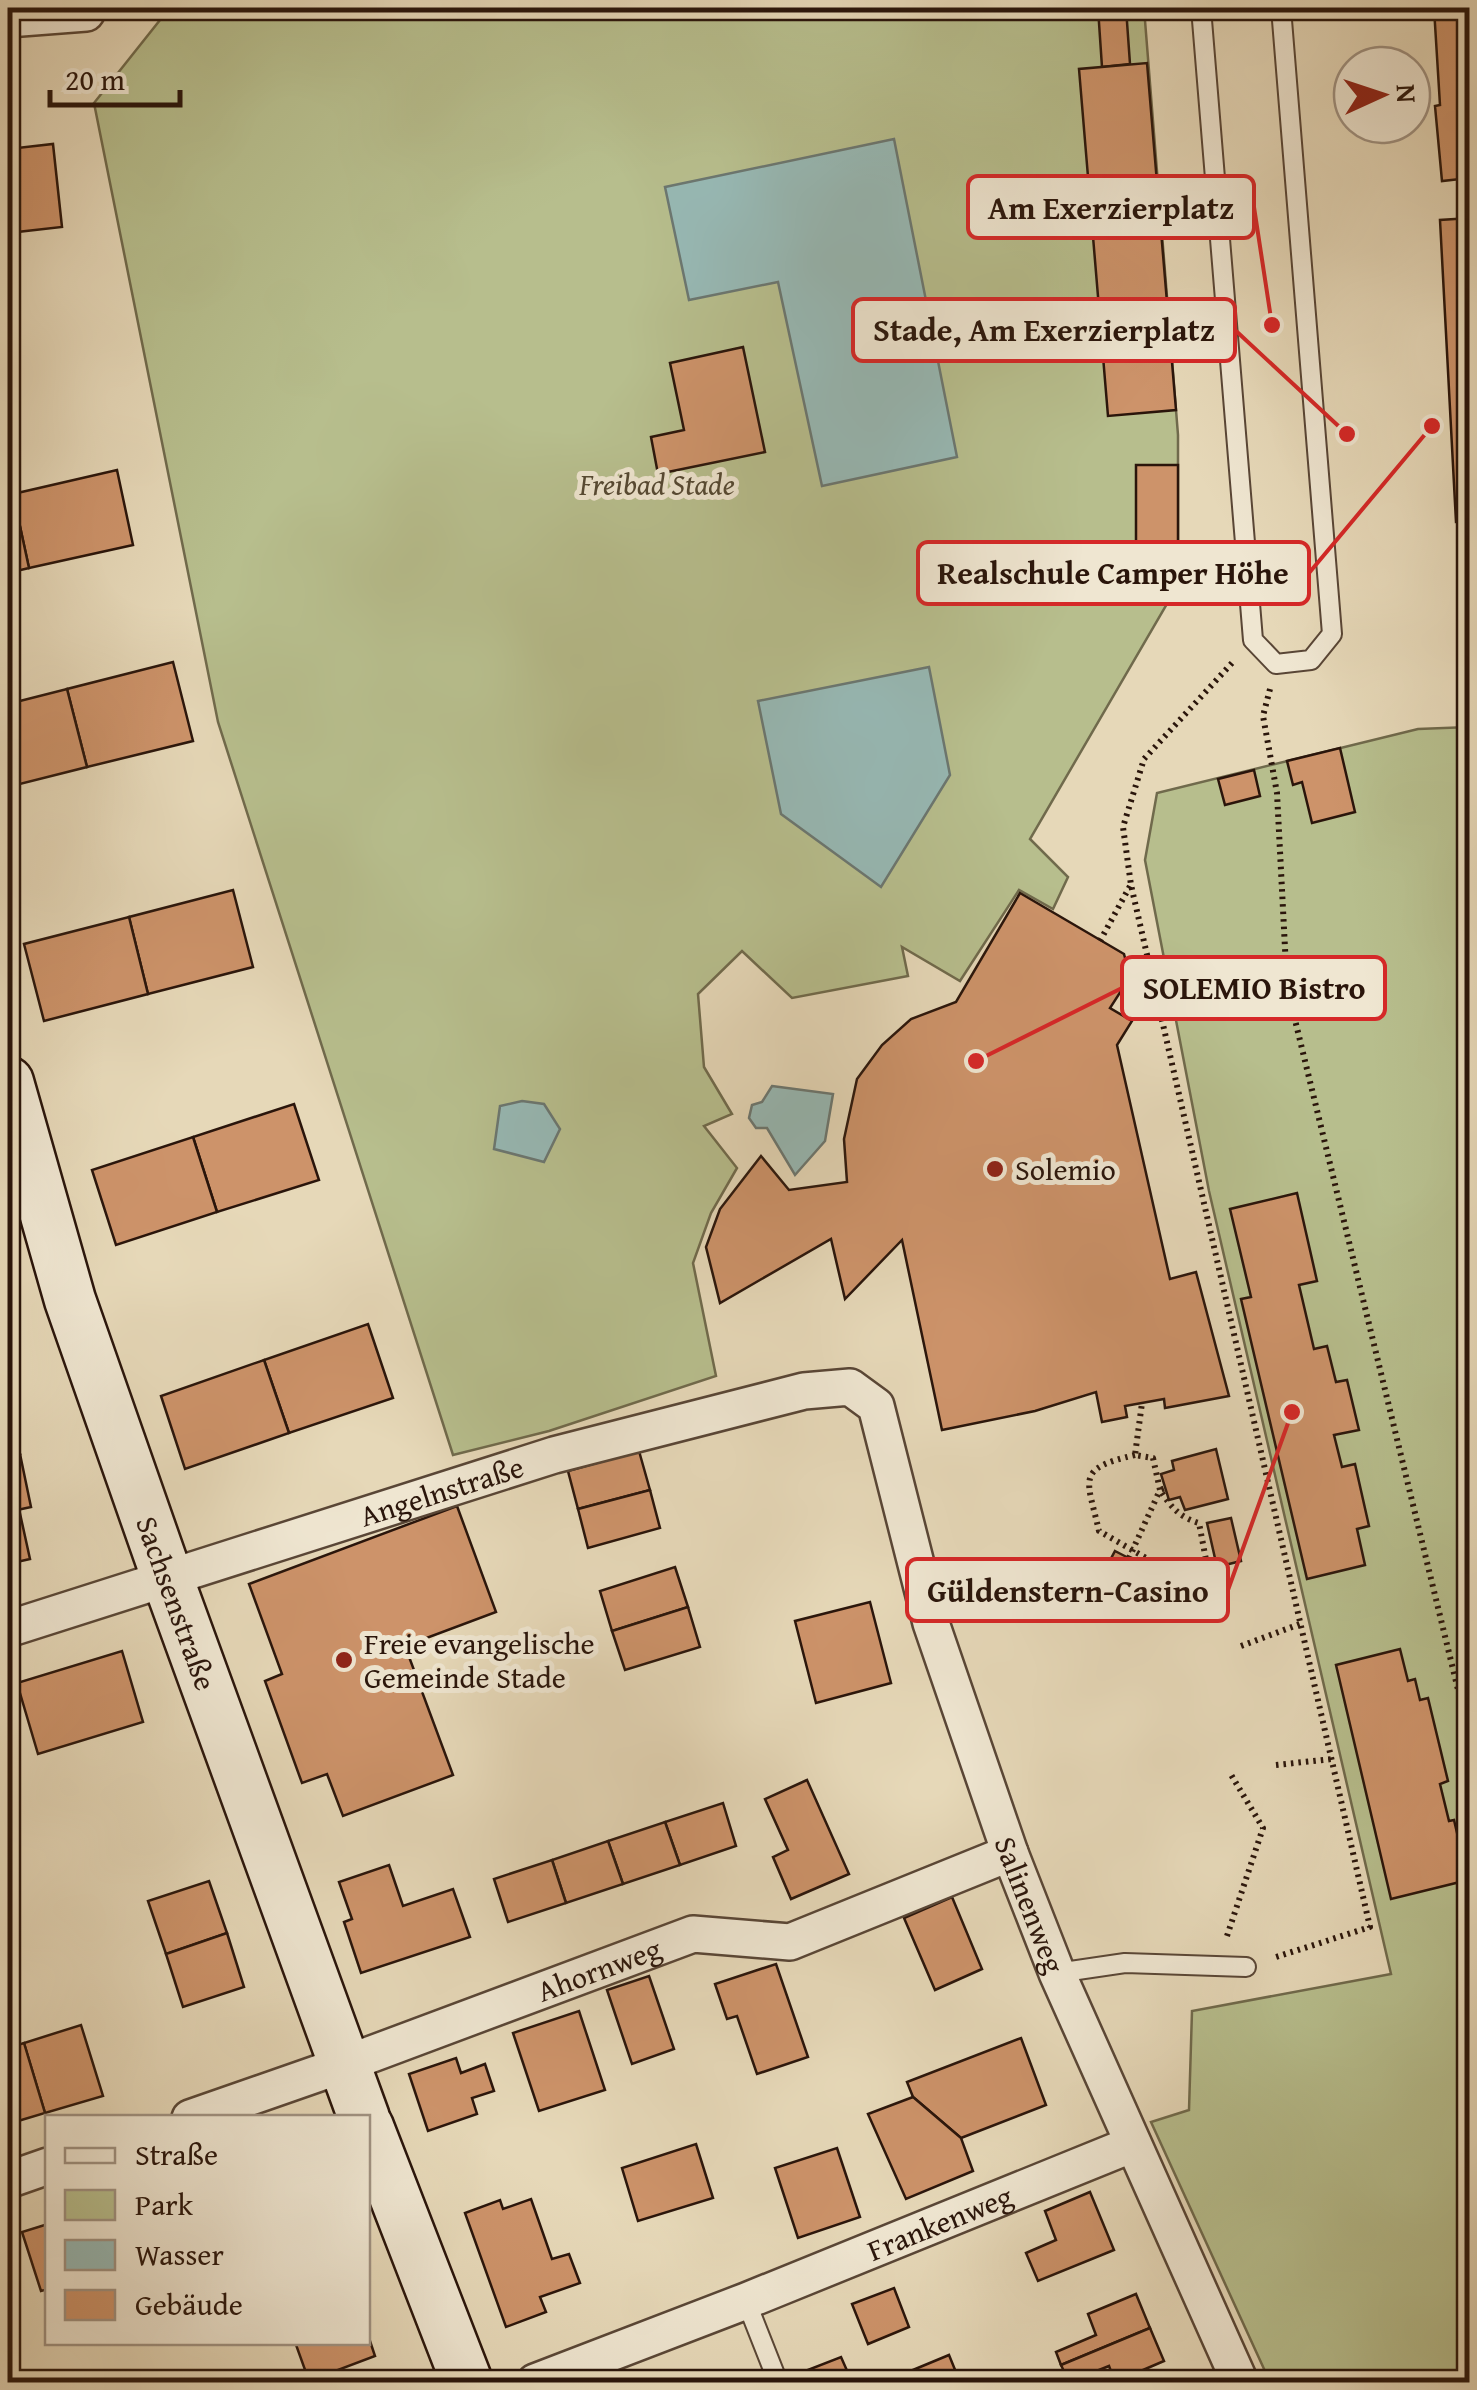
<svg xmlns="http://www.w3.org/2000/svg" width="1477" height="2390" font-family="'Gentium Book Plus',serif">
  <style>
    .green { fill: #b7be8d; stroke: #706a4c; stroke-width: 2.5 }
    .water { fill: #97b9b5; stroke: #6b7771; stroke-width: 2.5 }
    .building { fill: #cd936a; stroke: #2a150b; stroke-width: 2.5 }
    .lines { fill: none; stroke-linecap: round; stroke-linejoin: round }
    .lane-casing { stroke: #594636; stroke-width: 22 }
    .street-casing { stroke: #594636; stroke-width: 40 }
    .secondary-casing { stroke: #2a150b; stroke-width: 55 }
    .path { stroke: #2a150b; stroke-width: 6; stroke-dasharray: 2.5 5; stroke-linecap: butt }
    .lane { stroke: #efe6d1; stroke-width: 18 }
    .street { stroke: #efe6d1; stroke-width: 35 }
    .secondary { stroke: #efe6d1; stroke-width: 50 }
    .poi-dot { fill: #8f2418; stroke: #efe6d1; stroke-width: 4 }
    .labels { text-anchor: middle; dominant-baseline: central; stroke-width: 10; stroke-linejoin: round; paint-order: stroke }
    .park-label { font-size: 30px; font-style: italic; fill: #544832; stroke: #efe6d1 }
    .poi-label { font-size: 30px; fill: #2a150b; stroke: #efe6d1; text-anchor: start }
    .street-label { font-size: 30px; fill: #2a150b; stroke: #efe6d1 }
    .leader { fill: none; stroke: #d62828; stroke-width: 4 }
    .callout-dot { fill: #d62828; stroke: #efe6d1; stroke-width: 4 }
    .callout { fill: #efe6d1; stroke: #d62828; stroke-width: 4 }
    .callout-label { font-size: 32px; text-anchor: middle; font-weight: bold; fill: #2a150b }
  </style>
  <rect width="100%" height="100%" fill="#e6d8b8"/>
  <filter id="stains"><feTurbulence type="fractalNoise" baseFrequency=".002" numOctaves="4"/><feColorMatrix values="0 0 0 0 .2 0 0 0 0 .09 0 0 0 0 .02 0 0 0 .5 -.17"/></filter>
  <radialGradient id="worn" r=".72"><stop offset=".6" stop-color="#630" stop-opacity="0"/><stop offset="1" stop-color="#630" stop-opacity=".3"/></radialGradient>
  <g class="green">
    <path d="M195 8H1144L1178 435V585L1030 839 1068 877 1053 909 1019 890 960 981 902 947 908 976 792 998 742 951 698 994 704 1067 732 1114 704 1126 737 1168 711 1213 693 1263 716 1376 549 1431 453 1455 218 722 94 103 168 10Z"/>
    <path d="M1469 727V2382H1270L1151 2122 1189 2110 1192 2011 1391 1974 1209 1191 1145 860 1157 793 1418 729Z"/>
  </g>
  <g class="water">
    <path d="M894 139 957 457 822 486 778 282 689 300 665 187Z"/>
    <path d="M929 667 950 775 881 887 781 814 758 701Z"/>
    <path d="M772 1086 833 1094 825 1141 795 1175 767 1128H756L749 1118 752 1105 762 1102Z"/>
    <path d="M522 1101 544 1104 560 1129 544 1162 494 1149 500 1106Z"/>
  </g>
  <g class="building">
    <path d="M1098 8H1126L1130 64 1102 67Z"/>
    <path d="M1434 8H1470V178L1442 181 1435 106 1440 105Z"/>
    <path d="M1147 63 1176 410 1108 416 1079 69Z"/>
    <path d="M53 144 62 227 8 233V149Z"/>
    <path d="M1470 218V521L1456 522 1440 220Z"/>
    <path d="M743 347 765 452 658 474 651 437 684 430 670 363Z"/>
    <rect x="1136" y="465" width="42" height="83"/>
    <path d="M117 470 133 545 29 568 13 494Z"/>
    <path d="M13 494 29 568 8 573V495Z"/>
    <path d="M173 662 193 741 87 767 67 689Z"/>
    <path d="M67 689 87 767 8 787V704Z"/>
    <path d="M1340 748 1355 812 1312 823 1302 782 1293 785 1287 761Z"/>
    <path d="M1254 770 1260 796 1225 805 1218 779Z"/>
    <path d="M233 890 253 967 148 994 129 917Z"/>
    <path d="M1020 893 1124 954 1130 977 1110 1008 1132 1021 1117 1045 1170 1279 1196 1272 1229 1396 1165 1408 1164 1399 1125 1406 1127 1417 1102 1422 1096 1392 1035 1411 942 1430 902 1240 845 1299 831 1239 720 1303 706 1247 720 1209 761 1156 789 1190 847 1182 844 1139 857 1079 882 1045 911 1019 956 1002Z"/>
    <path d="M129 917 148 994 44 1021 24 944Z"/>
    <path d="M294 1104 319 1180 217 1212 193 1137Z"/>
    <path d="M193 1137 217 1212 116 1245 92 1170Z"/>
    <path d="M1297 1193 1317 1281 1299 1285 1314 1349 1327 1346 1336 1382 1347 1380 1359 1430 1334 1435 1342 1467 1355 1464 1369 1526 1357 1529 1365 1565 1307 1579 1241 1299 1251 1297 1230 1209Z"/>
    <path d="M368 1324 393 1398 289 1433 264 1360Z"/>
    <path d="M264 1360 289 1433 185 1469 161 1396Z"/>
    <path d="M8 1403 20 1454 8 1457Z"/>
    <path d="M1216 1449 1228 1499 1185 1510 1180 1497 1169 1500 1161 1474 1174 1470 1172 1461Z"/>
    <path d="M639 1451 650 1490 578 1509 568 1471Z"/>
    <path d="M20 1454 31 1507 8 1512V1457Z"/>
    <path d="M650 1490 660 1528 588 1548 578 1509Z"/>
    <path d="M457 1506 496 1612 405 1646 453 1775 343 1816 327 1774 302 1783 265 1681 282 1674 249 1584Z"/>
    <path d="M19 1509 30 1559 8 1564V1512Z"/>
    <path d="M1231 1518 1241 1561 1217 1567 1207 1523Z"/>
    <path d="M1115 1551 1146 1567 1130 1599 1098 1583Z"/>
    <path d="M675 1567 688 1607 612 1631 600 1591Z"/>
    <path d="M870 1602 891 1683 816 1703 795 1621Z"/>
    <path d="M688 1607 700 1647 625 1670 612 1631Z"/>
    <path d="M1400 1649 1408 1681 1415 1679 1420 1700 1428 1698 1448 1781 1440 1784 1449 1821 1454 1820 1468 1880 1391 1899 1336 1665Z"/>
    <path d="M122 1651 143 1722 38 1754 17 1683Z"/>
    <path d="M807 1780 849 1874 791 1899 773 1857 788 1850 765 1799Z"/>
    <path d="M723 1803 736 1846 680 1865 665 1822Z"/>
    <path d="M665 1822 680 1865 623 1884 608 1841Z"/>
    <path d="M608 1841 623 1884 566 1903 552 1860Z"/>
    <path d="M552 1860 566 1903 508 1922 494 1879Z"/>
    <path d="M389 1865 403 1906 453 1889 470 1937 361 1973 344 1922 352 1919 339 1882Z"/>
    <path d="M209 1881 227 1933 166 1954 148 1901Z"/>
    <path d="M952 1897 982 1969 935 1990 904 1918Z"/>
    <path d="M227 1933 244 1987 183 2007 166 1954Z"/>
    <path d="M776 1964 808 2057 757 2074 737 2016 727 2019 715 1984Z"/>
    <path d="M649 1976 674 2049 632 2064 607 1990Z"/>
    <path d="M579 2011 605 2090 539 2111 513 2033Z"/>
    <path d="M81 2025 103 2096 45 2113 24 2043Z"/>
    <path d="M1021 2038 1046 2105 961 2138 913 2097 907 2082Z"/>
    <path d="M24 2043 45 2113 8 2124V2048Z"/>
    <path d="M456 2058 461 2073 485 2064 494 2091 472 2098 477 2114 428 2131 409 2074Z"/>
    <path d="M913 2097 961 2138 973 2171 906 2199 868 2114Z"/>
    <path d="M696 2144 713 2198 638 2221 622 2168Z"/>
    <path d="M837 2148 860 2217 798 2238 775 2168Z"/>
    <path d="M1090 2192 1114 2250 1038 2281 1026 2253 1056 2240 1045 2211Z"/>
    <path d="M531 2199 552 2259 569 2254 580 2283 540 2297 546 2312 506 2327 465 2213 500 2200 503 2209Z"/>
    <path d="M48 2224V2289L41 2291 22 2232Z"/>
    <path d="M894 2288 909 2327 868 2344 852 2304Z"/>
    <path d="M1136 2294 1150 2328 1061 2365 1056 2352 1096 2335 1088 2314Z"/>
    <path d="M1150 2328 1164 2361 1115 2382 1109 2366 1069 2382 1061 2365Z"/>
    <path d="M368 2335 375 2356 309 2381 295 2342H368Z"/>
    <path d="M949 2355 960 2382H884Z"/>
    <path d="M841 2357 852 2382H798L795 2375Z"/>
  </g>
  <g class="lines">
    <defs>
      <g id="lane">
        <path d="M1201 8 1253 640 1276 664 1311 660 1332 634 1281 8"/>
        <path d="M1057 1973 1125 1963 1246 1967"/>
        <path d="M746 2301 778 2382"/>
      </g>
      <g id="street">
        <path d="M8 19 86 13 89 8"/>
        <path id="s1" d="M8 1629 554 1455 804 1391 850 1387 876 1406 931 1623 1010 1853 1057 1973 1240 2382"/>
        <path id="s2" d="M190 2118 345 2064 693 1934 790 1942 1010 1853"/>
        <path d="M8 2180 48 2166"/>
        <path id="s3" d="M535 2382 746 2301 1133 2144"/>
      </g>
      <g id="secondary">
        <path id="s4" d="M8 1082 70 1300 167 1577 364 2118"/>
        <path d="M368 2127 467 2382"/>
      </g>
    </defs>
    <use href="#lane" class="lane-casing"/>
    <use href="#street" class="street-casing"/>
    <use href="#secondary" class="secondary-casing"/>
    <g class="path">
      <path d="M1232 663 1144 759 1123 827 1131 885 1370 1927 1273 1958"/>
      <path d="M1270 689 1263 716 1277 793 1287 987 1470 1739"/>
      <path d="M1100 941 1130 886"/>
      <path d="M1135 1455C1075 1469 1087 1478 1099 1531L1167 1570 1183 1571 1207 1565 1199 1523C1179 1517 1171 1507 1160 1490L1165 1488"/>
      <path d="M1129 1558 1160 1490 1153 1458 1135 1455 1142 1403"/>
      <path d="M1241 1646 1300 1624"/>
      <path d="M1276 1765 1332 1759"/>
      <path d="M1227 1936 1263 1828 1230 1773"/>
    </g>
    <use href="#lane" class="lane"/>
    <use href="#street" class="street"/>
    <use href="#secondary" class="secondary"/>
  </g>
  <g class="poi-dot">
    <circle cx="995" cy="1169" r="10"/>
    <circle cx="344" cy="1660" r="10"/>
  </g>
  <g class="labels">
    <g class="park-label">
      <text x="657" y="484">Freibad Stade</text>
    </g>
    <g class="poi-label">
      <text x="1015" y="1169">Solemio</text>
      <text x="364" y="1643">Freie evangelische<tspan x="364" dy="34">Gemeinde Stade</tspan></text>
    </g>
    <g class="street-label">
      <text stroke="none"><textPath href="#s1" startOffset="455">Angelnstraße</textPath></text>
      <text stroke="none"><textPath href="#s4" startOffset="548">Sachsenstraße</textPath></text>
      <text stroke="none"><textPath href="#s1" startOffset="1432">Salinenweg</textPath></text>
      <text stroke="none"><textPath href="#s2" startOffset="435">Ahornweg</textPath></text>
      <text stroke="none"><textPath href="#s3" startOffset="435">Frankenweg</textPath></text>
    </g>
  </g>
  <path class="leader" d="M1272 325L1254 207M1347 434L1235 330M1432 426L1309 573M976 1061L1122 988M1292 1412L1228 1590"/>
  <g class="callout-dot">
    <circle cx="1272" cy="325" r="10"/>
    <circle cx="1347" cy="434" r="10"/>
    <circle cx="1432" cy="426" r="10"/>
    <circle cx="976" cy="1061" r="10"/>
    <circle cx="1292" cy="1412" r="10"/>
  </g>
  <g class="callout">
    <rect x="968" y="176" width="286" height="62" rx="10"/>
    <rect x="853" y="299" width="382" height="62" rx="10"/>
    <rect x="918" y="542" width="391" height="62" rx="10"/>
    <rect x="1122" y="957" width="263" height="62" rx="10"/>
    <rect x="907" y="1559" width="321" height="62" rx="10"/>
  </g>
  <g class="callout-label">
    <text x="1111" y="219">Am Exerzierplatz</text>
    <text x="1044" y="341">Stade, Am Exerzierplatz</text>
    <text x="1113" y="584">Realschule Camper Höhe</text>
    <text x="1254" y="999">SOLEMIO Bistro</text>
    <text x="1068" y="1602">Güldenstern-Casino</text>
  </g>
  <rect width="1477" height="2390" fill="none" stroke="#e6d8b8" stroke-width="40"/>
  <rect x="10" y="10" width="1457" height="2370" fill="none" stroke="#2a150b" stroke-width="5"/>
  <rect x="20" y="20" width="1437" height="2350" fill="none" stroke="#2a150b" stroke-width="2.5"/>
  <rect x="45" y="2115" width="325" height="230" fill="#efe6d1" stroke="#a09282" stroke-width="2.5"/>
  <rect x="65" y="2148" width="50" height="15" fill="#efe6d1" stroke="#a09282" stroke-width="2.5"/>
  <text x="135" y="2165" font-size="30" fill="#2a150b">Straße</text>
  <rect x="65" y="2190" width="50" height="30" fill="#b7be8d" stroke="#a09282" stroke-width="2.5"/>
  <text x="135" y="2215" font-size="30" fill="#2a150b">Park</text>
  <rect x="65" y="2240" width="50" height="30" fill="#97b9b5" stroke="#a09282" stroke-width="2.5"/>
  <text x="135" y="2265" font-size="30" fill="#2a150b">Wasser</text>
  <rect x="65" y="2290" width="50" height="30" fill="#cd936a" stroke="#a09282" stroke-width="2.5"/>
  <text x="135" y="2315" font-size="30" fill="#2a150b">Gebäude</text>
  <g transform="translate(1382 95) rotate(87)"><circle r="48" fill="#efe6d1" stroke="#a09282" stroke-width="2.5"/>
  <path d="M0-8L18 38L0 25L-18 38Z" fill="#8f2418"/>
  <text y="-15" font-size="28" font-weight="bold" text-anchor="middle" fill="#2a150b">N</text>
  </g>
  <path d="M50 90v15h130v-15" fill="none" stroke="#2a150b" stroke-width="5"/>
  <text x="65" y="90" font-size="30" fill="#2a150b" stroke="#efe6d1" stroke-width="8" paint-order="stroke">20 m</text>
  <rect width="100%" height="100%" filter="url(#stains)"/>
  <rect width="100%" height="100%" fill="url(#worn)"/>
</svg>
